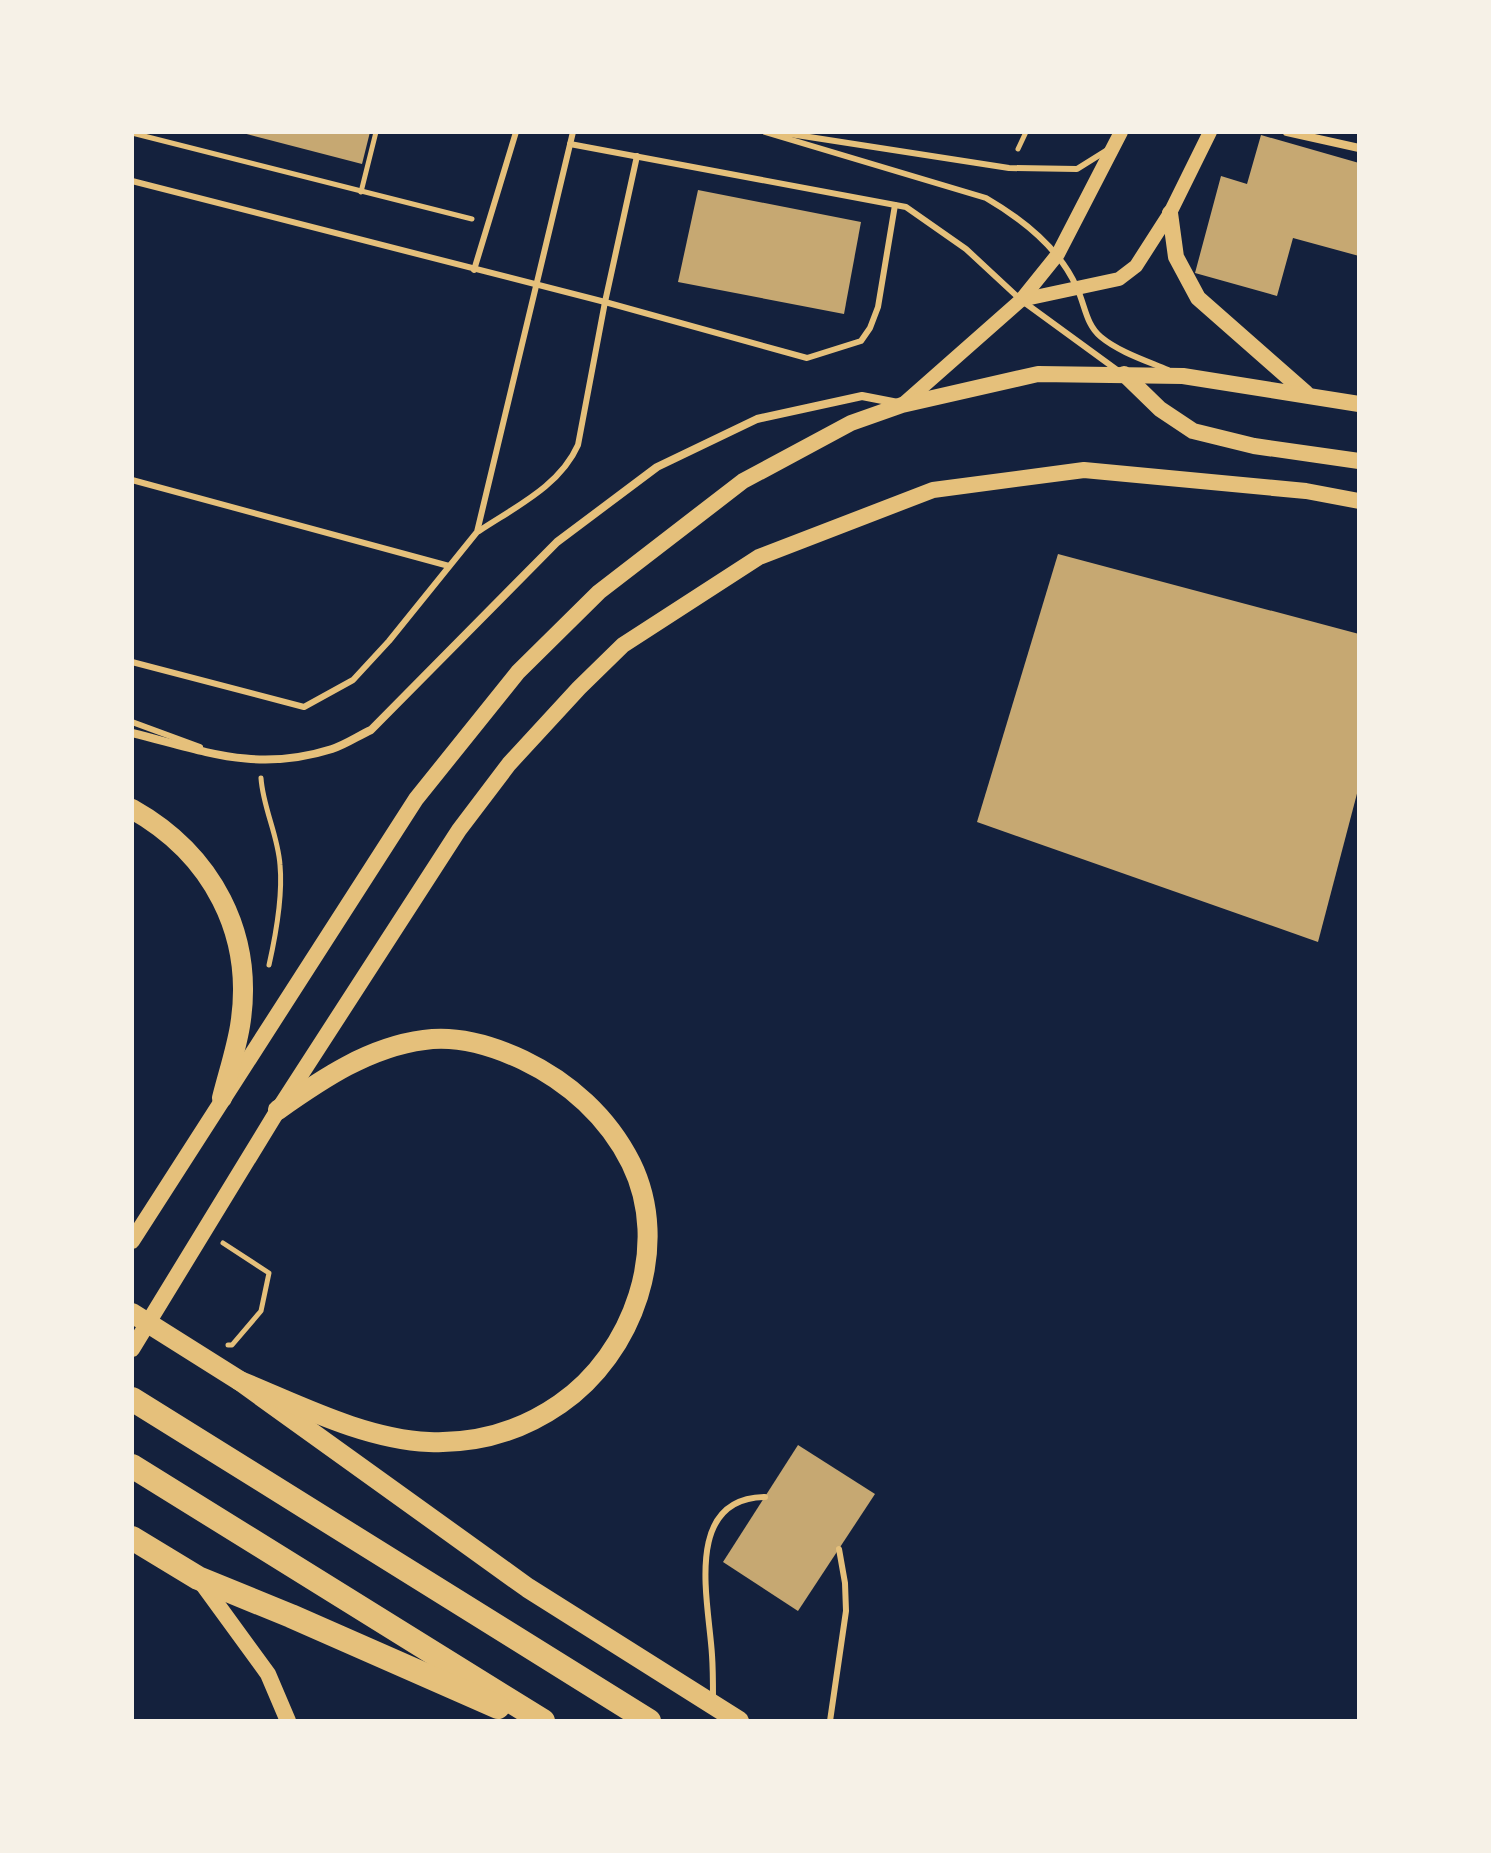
<svg xmlns="http://www.w3.org/2000/svg" width="1491" height="1853" font-family="'Roboto Serif',serif">
  <style>
    .building { fill: #c6a872 }
    .lines { fill: none; stroke-linecap: round; stroke-linejoin: round }
    .path { stroke: #e5c07b; stroke-width: 5 }
    .service { stroke: #e5c07b; stroke-width: 6 }
    .minor { stroke: #e5c07b; stroke-width: 8 }
    .tertiary { stroke: #e5c07b; stroke-width: 14 }
    .secondary { stroke: #e5c07b; stroke-width: 16 }
    .primary { stroke: #e5c07b; stroke-width: 20 }
    .motorway { stroke: #e5c07b; stroke-width: 24 }
  </style>
  <rect width="100%" height="100%" fill="#14213d"/>
  <g class="building">
    <path d="M239 132H370L362 164Z"/>
    <path d="M1261 135 1359 163V256L1293 238 1277 296 1195 273 1221 176 1247 184Z"/>
    <path d="M698 190 861 222 844 314 678 282Z"/>
    <path d="M1058 554 1359 634V786L1318 942 977 822Z"/>
    <path d="M798 1445 875 1494 798 1611 723 1562Z"/>
  </g>
  <g class="lines">
    <g class="path">
      <path d="M132 133 472 219"/>
      <path d="M1018 149 1026 132"/>
      <path d="M361 192 376 132"/>
      <path d="M261 778C263 808 278 835 280 865 283 897 276 934 269 965"/>
      <path d="M223 1243 269 1273 261 1311 232 1345H228"/>
    </g>
    <g class="service">
      <path d="M765 132 986 198C1022 219 1060 249 1077 288 1085 305 1086 325 1101 337 1119 352 1147 361 1168 370"/>
      <path d="M777 132 1009 168 1077 169 1109 149"/>
      <path d="M570 144 906 207 966 249 1021 300 1117 370"/>
      <path d="M132 181 605 302 807 358 861 341 870 328 878 307 895 205"/>
      <path d="M474 270 516 132"/>
      <path d="M132 480 449 566"/>
      <path d="M479 531C515 507 560 486 578 445L605 302 637 156"/>
      <path d="M132 662 304 707 353 680 389 641 477 532 573 132"/>
      <path d="M132 722 200 747"/>
      <path d="M713 1698C713 1684 713 1669 712 1655 709 1603 682 1498 765 1497"/>
      <path d="M830 1721 846 1611 845 1583 839 1549"/>
    </g>
    <g class="minor">
      <path d="M1287 132 1359 148"/>
      <path d="M132 733C205 751 256 773 332 749 345 745 358 736 371 730L557 542 657 467 757 419 862 396 898 403"/>
    </g>
    <g class="tertiary">
      <path d="M1021 300 1119 279 1136 266 1170 213 1210 132"/>
      <path d="M902 405 1021 300 1058 254 1121 132"/>
    </g>
    <g class="secondary">
      <path d="M1170 213 1176 257 1198 298 1306 393"/>
      <path d="M1124 374 1160 409 1193 431 1254 446 1359 461"/>
      <path d="M132 1241 416 799 518 672 599 592 743 481 851 423 902 405 1038 374 1183 376 1359 404"/>
      <path d="M132 1349 278 1110 459 830 509 764 579 688 623 645 759 557 933 490 1084 470 1306 491 1359 501"/>
      <path d="M201 1582 268 1674 288 1721"/>
    </g>
    <g class="primary">
      <path d="M132 809C212 854 255 934 240 1026 236 1050 228 1074 222 1098"/>
      <path d="M132 1313 240 1381 528 1588 739 1721"/>
      <path d="M240 1381C299 1405 364 1439 429 1442 477 1444 521 1431 560 1404 633 1354 672 1246 631 1163 608 1117 569 1082 523 1060 493 1046 458 1035 424 1040 369 1047 322 1079 278 1110"/>
    </g>
    <g class="motorway">
      <path d="M132 1399 649 1721"/>
      <path d="M132 1466 543 1721"/>
      <path d="M132 1538 198 1578 291 1616 498 1707"/>
    </g>
  </g>
  <rect width="1491" height="1853" fill="none" stroke="#f6f1e7" stroke-width="268"/>
</svg>
